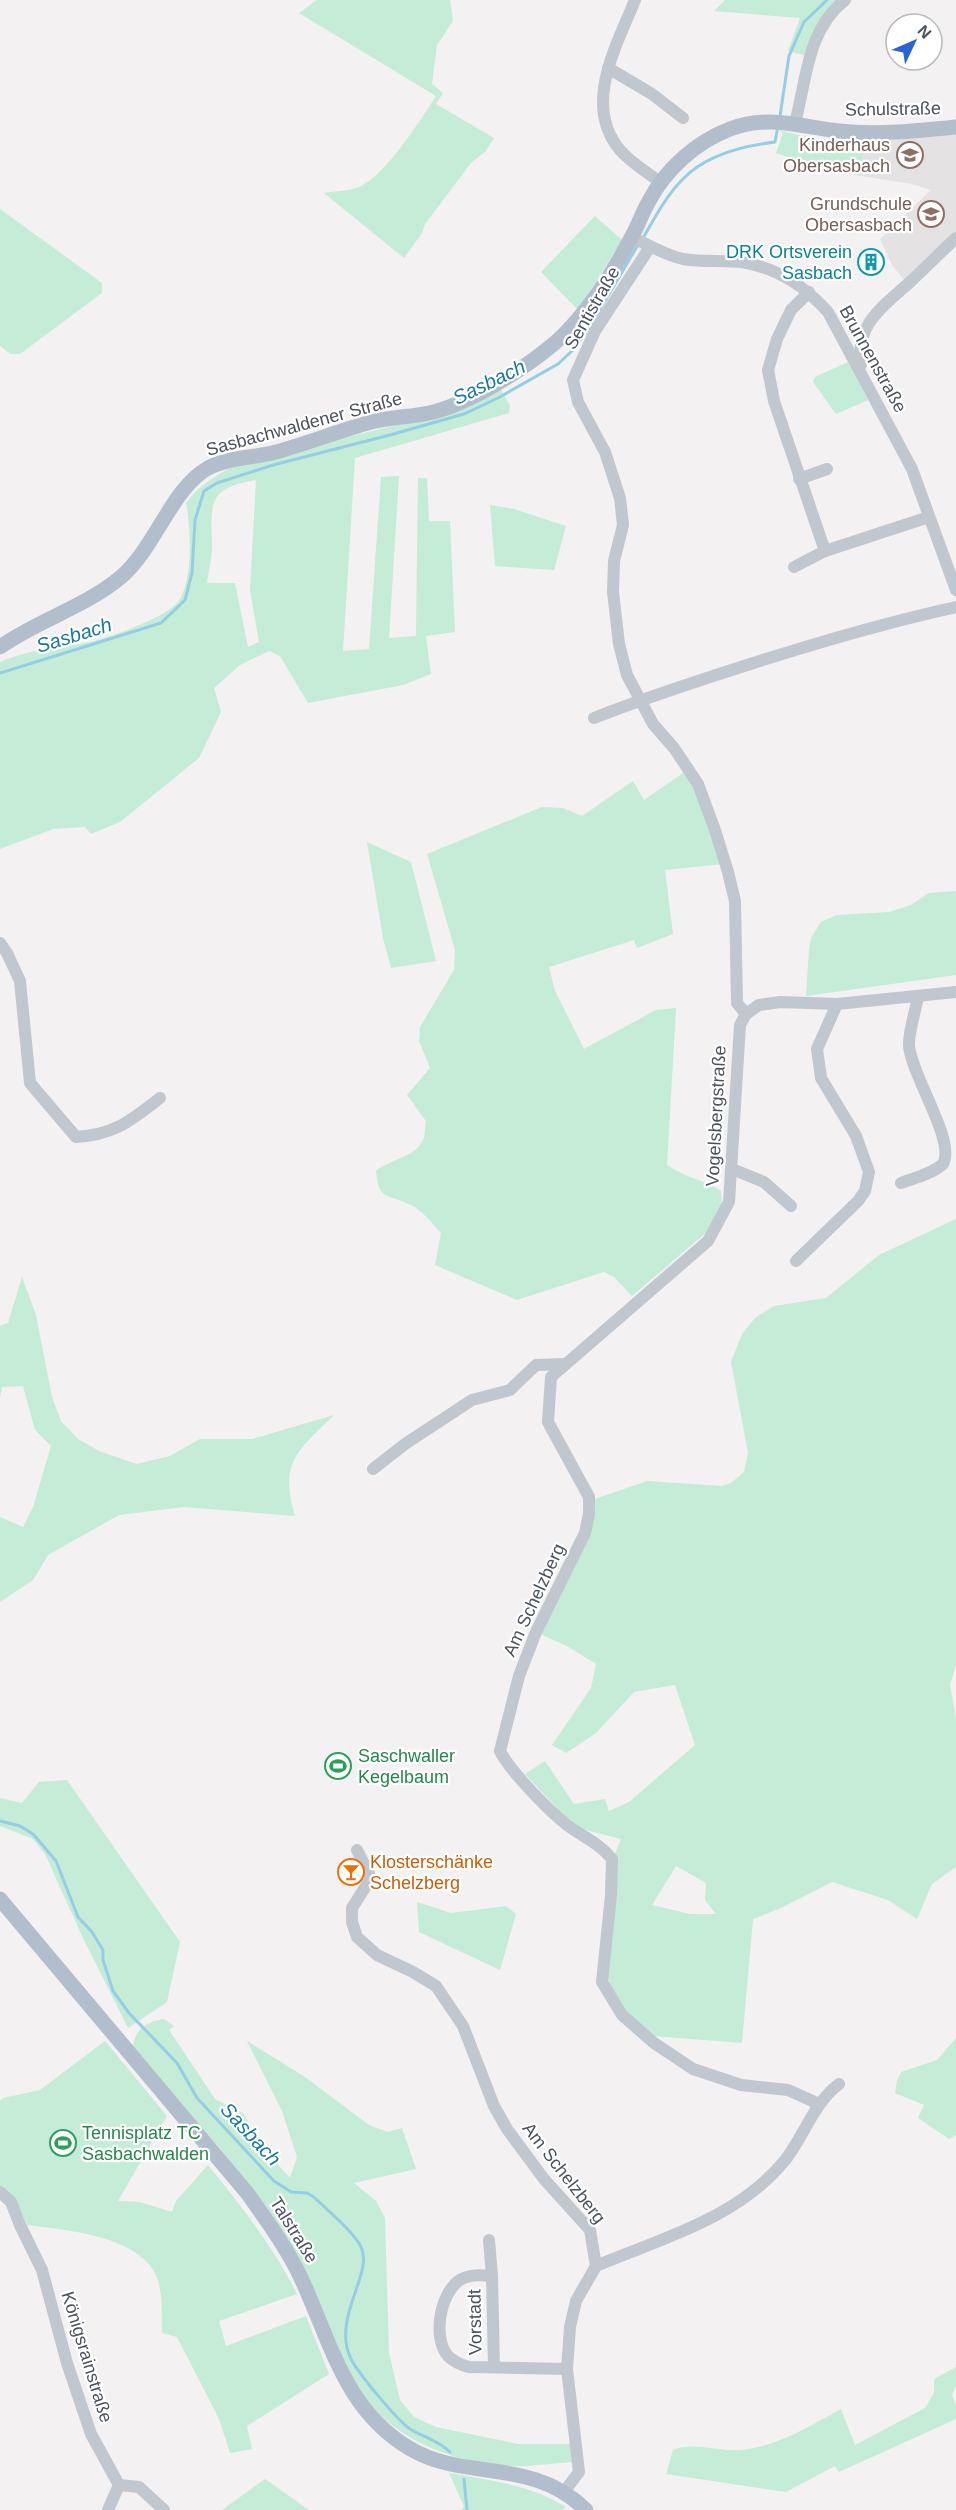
<svg xmlns="http://www.w3.org/2000/svg" width="956" height="2510" font-family="Helvetica,sans-serif">
  <style>
    .education { fill: #e4e2e2 }
    .green { fill: #c4ecd7; fill-rule: evenodd }
    .lines { fill: none; stroke-linecap: round; stroke-linejoin: round }
    .stream { stroke: #95cde5; stroke-width: 3 }
    .minor { stroke: #c0c7ce; stroke-width: 12 }
    .major { stroke: #b3becd; stroke-width: 15 }
    .labels { text-anchor: middle; dominant-baseline: central; stroke-width: 4.5; stroke-linejoin: round; paint-order: stroke }
    .street-label { font-size: 18px; fill: #4a525d; stroke: #fff }
    .education-label { font-size: 18px; fill: #785e54; stroke: #fff; text-anchor: end }
    .culture-label { font-size: 18px; fill: #0d838f; stroke: #fff; text-anchor: end }
    .leisure-label { font-size: 18px; fill: #27864d; stroke: #fff; text-anchor: start }
    .food-label { font-size: 18px; fill: #c56008; stroke: #fff; text-anchor: start }
    .water-label { font-size: 20px; font-style: italic; fill: #1a77a0; stroke: #fff }
  </style>
  <rect width="100%" height="100%" fill="#f3f1f1"/>
  <path class="education" d="M956 133V236L906 282 892 265 880 239 931 190 912 184 861 176 864 144Z"/>
  <g class="green">
    <path d="M317 0H450L453 21 437 45 432 84 443 93 436 104 494 138 486 151 471 163 425 224 422 233 404 258 324 193C335 191 351 191 361 186 387 173 420 121 436 96L299 13Z"/>
    <path d="M725 0H839C819 16 811 31 807 56L788 51 800 18 714 11Z"/>
    <path d="M778 130 837 144H864L861 176 802 162 776 153 783 133Z"/>
    <path d="M0 209 102 283V293L20 354H11L0 346Z"/>
    <path d="M595 216 622 240 578 310 541 272Z"/>
    <path d="M848 362 868 400 836 414 813 382 815 377Z"/>
    <path d="M497 390H501L510 406 509 413 355 458 343 651 369 649 381 477 399 476 389 638 416 636 418 478H427L429 521H450L455 632 426 636 431 674 403 685 308 703 280 656 269 651 240 665 214 688 221 712 199 758 120 822 91 834 85 827 53 829 0 849V662C26 650 57 648 85 643 106 639 170 617 180 599 193 577 191 527 186 503 199 486 213 477 232 467L454 410ZM256 480 250 590 259 642 248 647 235 583H207C209 570 212 557 212 545 211 503 207 488 256 480Z"/>
    <path d="M490 505 514 509 566 526 554 570 495 566Z"/>
    <path d="M686 771 699 796 723 864 665 870 673 934 637 948 634 940 549 967 555 991 584 1049 656 1010 676 1008 667 1165C684 1178 704 1179 721 1191L722 1208 709 1230 632 1296 614 1277 604 1272 517 1300 435 1265 441 1233C433 1224 421 1209 409 1204 386 1193 379 1201 376 1171 389 1160 416 1157 423 1140 425 1135 425 1127 426 1121L407 1095 430 1068 419 1041 420 1027 454 970 455 950 427 854 542 807 563 808 582 816 633 781 644 800Z"/>
    <path d="M367 842 411 862 436 961 391 968 383 938Z"/>
    <path d="M956 891V975L806 996 809 949 811 938 821 922 837 915 889 912 911 905 929 893Z"/>
    <path d="M956 1219V1664L950 1685 956 1718V1867L932 1884 917 1919 888 1900 832 1882 781 1908 753 1919 742 2043 653 2036 626 2012 611 1989 606 1972 615 1854 621 1839 582 1829 564 1816 525 1774 545 1761 574 1804 605 1799 609 1811 629 1802 695 1745 675 1685 634 1692 596 1733 566 1753 552 1745 591 1688 596 1664 567 1646 533 1631 590 1530 592 1500 647 1481 722 1486 731 1483 744 1472 748 1453 731 1362 742 1334 755 1318 774 1306 826 1298 879 1255ZM676 1866 706 1883 705 1900 716 1914H690L652 1905Z"/>
    <path d="M22 1277 36 1315 52 1397 61 1421 78 1439 99 1451 137 1464 170 1456 200 1439H252L334 1415C297 1451 279 1463 295 1516L184 1507 119 1515 48 1555 33 1580 0 1602V1517L23 1527 33 1507 51 1446 35 1430 23 1386 2 1387 0 1398V1326L8 1323Z"/>
    <path d="M67 1780 180 1942 167 2002 128 2028 83 1938 45 1854 33 1839 0 1826V1798L22 1803 39 1782Z"/>
    <path d="M417 1902 451 1913 506 1906 516 1914 500 1970 419 1932Z"/>
    <path d="M164 2019 174 2026 169 2030 215 2099 243 2113 267 2153 290 2178 297 2157 282 2111 247 2041 305 2077 369 2125 388 2132 402 2128 416 2169 354 2183 376 2201 385 2218 389 2353 400 2400 414 2417 436 2427 518 2444H571L574 2462C553 2463 531 2467 510 2466 445 2461 391 2438 353 2384L289 2241 268 2209 222 2151 133 2047C134 2030 148 2021 164 2019Z"/>
    <path d="M956 2038V2135L949 2139 918 2118 924 2105 895 2093 897 2081 901 2072 937 2060Z"/>
    <path d="M105 2041 167 2116 118 2201 140 2202 172 2212 176 2201 208 2165C241 2206 273 2246 297 2294L219 2321 226 2346 306 2316 329 2374 247 2426 252 2449 230 2453 219 2419 177 2337 162 2333C161 2314 164 2291 155 2273 135 2235 65 2230 27 2225 21 2212 16 2192 0 2189V2101L3 2098 40 2090Z"/>
    <path d="M956 2367V2386L952 2395 956 2405V2419L839 2472 835 2466 786 2492 666 2474 673 2450C691 2441 720 2452 742 2450 778 2446 810 2426 841 2409L855 2445 925 2408 934 2393V2379Z"/>
    <path d="M449 2473C490 2480 530 2485 566 2507L562 2510H462L464 2506Z"/>
    <path d="M265 2479 309 2510H222Z"/>
  </g>
  <g class="lines">
    <g class="stream">
      <path d="M780 116 789 56 804 22 827 0"/>
      <path d="M643 238C654 219 666 196 682 180 705 155 742 146 775 142L778 126"/>
      <path d="M0 673 161 623 185 600 192 573 195 520 204 491 217 483 273 465 390 435 464 414 498 398 558 364 574 349 591 325 639 243"/>
      <path d="M0 1821 20 1826 33 1834 56 1861 78 1917 92 1932 103 1950V1960L113 1991 129 2013 177 2063 197 2098 274 2181 291 2192 307 2193 314 2197C327 2210 353 2231 361 2247 374 2274 331 2318 351 2359 358 2373 397 2420 410 2429 423 2437 439 2441 450 2452"/>
      <path d="M464 2479 467 2510"/>
    </g>
    <g class="minor">
      <path d="M635 0C617 45 582 105 620 150 631 163 647 172 660 182"/>
      <path d="M608 68 652 94 683 118"/>
      <path d="M795 123C807 78 807 30 845 0"/>
      <path d="M632 237C648 245 665 255 683 259 704 263 726 259 747 263 781 270 805 287 828 312L912 469 956 590"/>
      <path d="M650 247 595 331 573 380 578 402 605 452 620 498 623 525 614 561 613 592 619 644 627 675 653 724 674 748 698 784 715 830 728 872 735 901 737 1003 746 1014"/>
      <path d="M809 292 791 310 777 339 768 370 774 401 825 551 929 517"/>
      <path d="M861 365C855 325 882 307 909 283 925 268 940 253 956 238"/>
      <path d="M799 479 827 469"/>
      <path d="M794 567 825 551"/>
      <path d="M594 718C642 699 691 683 741 667 812 644 883 623 956 607"/>
      <path d="M0 943 7 953 20 981 30 1083 76 1137C115 1135 131 1120 160 1098"/>
      <path d="M732 1169 764 1182 791 1206"/>
      <path d="M901 1183C914 1178 932 1174 943 1164 956 1141 912 1077 909 1046 908 1033 916 1010 918 996"/>
      <path d="M796 1261 858 1201 865 1191 869 1172 856 1136 821 1078 817 1049 837 1004"/>
      <path d="M373 1469 405 1444 472 1400 510 1390 536 1365 565 1364"/>
      <path d="M357 1850 371 1878 352 1908V1922L357 1937 377 1955 413 1972 436 1986 463 2026 494 2106 507 2129 544 2179 590 2230 596 2266 576 2301 570 2327 567 2369 579 2472 564 2492"/>
      <path d="M819 2104 788 2090 741 2085 693 2069 654 2043 622 2015 602 1982 611 1895 612 1859C599 1843 583 1837 567 1825 549 1811 510 1771 500 1751L519 1676 536 1632 585 1533 589 1514V1497L548 1422 551 1377 708 1241 729 1202 740 1025 746 1014 759 1005 780 1002 837 1004 956 992"/>
      <path d="M0 2192 11 2202 20 2225 42 2270 67 2363 91 2434 119 2485"/>
      <path d="M489 2240 492 2276"/>
      <path d="M596 2266C663 2238 739 2218 786 2159 805 2134 813 2104 839 2084"/>
      <path d="M494 2367 492 2276C481 2275 470 2274 460 2280 440 2293 432 2338 448 2356 454 2362 461 2365 469 2367L567 2369"/>
      <path d="M119 2485 139 2487 164 2510"/>
      <path d="M108 2510 119 2485"/>
    </g>
    <g class="major">
      <path d="M0 647C38 620 85 607 121 577 155 548 172 488 208 468 229 457 254 458 276 452 308 443 339 431 371 422 390 417 410 417 429 413 470 404 524 369 556 342 587 314 611 276 631 238 638 226 642 213 649 201 666 169 696 142 730 129 770 114 800 127 839 131 878 135 917 131 956 127"/>
      <path d="M0 1899 248 2194C267 2221 287 2248 301 2278 331 2342 344 2409 409 2448 465 2482 531 2456 586 2510"/>
    </g>
  </g>
  <defs>
    <symbol id="school-ring" viewBox="-11 -11 22 22"><circle r="9.5" fill="#fff" stroke="#8d6e63" stroke-width="1.5"/><path d="M0-5L7-2L0 1L-7-2ZM-4 1L0 2.5L4 1V4Q0 6-4 4Z" fill="#8d6e63"/></symbol>
    <symbol id="building-ring" viewBox="-11 -11 22 22"><circle r="9.5" fill="#fff" stroke="#0f9aa8" stroke-width="1.5"/><path d="M-4-6H4V6H1V3H-1V6H-4ZM-2.5-4.3h1.7v1.8h-1.7ZM.8-4.3h1.7v1.8H.8ZM-2.5-1h1.7V.8h-1.7ZM.8-1h1.7V.8H.8Z" fill="#0f9aa8"/></symbol>
    <symbol id="stadium-ring" viewBox="-11 -11 22 22"><circle r="9.5" fill="#fff" stroke="#2e9e5b" stroke-width="1.5"/><path d="M0-5a6.5 5 0 1 0 0 10a6.5 5 0 1 0 0-10ZM-3.5-1.8h7v3.6h-7Z" fill="#2e9e5b"/></symbol>
    <symbol id="bar-ring" viewBox="-11 -11 22 22"><circle r="9.5" fill="#fff" stroke="#e8710a" stroke-width="1.5"/><path d="M-6-5H6L.8 .8V4.5H3.5V6h-7V4.5H-.8V.8Z" fill="#e8710a"/></symbol>
  </defs>
  <g fill-rule="evenodd">
    <use href="#school-ring" x="895" y="140" width="30" height="30"/>
    <use href="#school-ring" x="916" y="199" width="30" height="30"/>
    <use href="#building-ring" x="856" y="247" width="30" height="30"/>
    <use href="#stadium-ring" x="323" y="1751" width="30" height="30"/>
    <use href="#bar-ring" x="336" y="1857" width="30" height="30"/>
    <use href="#stadium-ring" x="48" y="2128" width="30" height="30"/>
  </g>
  <g class="labels">
    <g class="street-label">
      <text transform="translate(893 109) rotate(-1)">Schulstraße</text>
      <text transform="translate(592 308) rotate(-60)">Sentistraße</text>
      <text transform="translate(873 359) rotate(61)">Brunnenstraße</text>
      <text transform="translate(304 424) rotate(-15)">Sasbachwaldener Straße</text>
      <text transform="translate(716 1116) rotate(-87)">Vogelsbergstraße</text>
      <text transform="translate(534 1600) rotate(-65)">Am Schelzberg</text>
      <text transform="translate(564 2173) rotate(52)">Am Schelzberg</text>
      <text transform="translate(294 2230) rotate(58)">Talstraße</text>
      <text transform="translate(475 2322) rotate(-91)">Vorstadt</text>
      <text transform="translate(87 2357) rotate(73)">Königsrainstraße</text>
    </g>
    <g class="education-label">
      <text x="890" y="145">Kinderhaus<tspan x="890" dy="21">Obersasbach</tspan></text>
      <text x="912" y="204">Grundschule<tspan x="912" dy="21">Obersasbach</tspan></text>
    </g>
    <g class="culture-label">
      <text x="852" y="252">DRK Ortsverein<tspan x="852" dy="21">Sasbach</tspan></text>
    </g>
    <g class="leisure-label">
      <text x="358" y="1756">Saschwaller<tspan x="358" dy="21">Kegelbaum</tspan></text>
      <text x="82" y="2133">Tennisplatz TC<tspan x="82" dy="21">Sasbachwalden</tspan></text>
    </g>
    <g class="food-label">
      <text x="370" y="1862">Klosterschänke<tspan x="370" dy="21">Schelzberg</tspan></text>
    </g>
    <g class="water-label">
      <text transform="translate(489 382) rotate(-26)">Sasbach</text>
      <text transform="translate(74 635) rotate(-17)">Sasbach</text>
      <text transform="translate(251 2134) rotate(47)">Sasbach</text>
    </g>
  </g>
  <g transform="translate(914 42) rotate(46)"><circle r="28" fill="#ffffff" stroke="#b7babe" stroke-width="1.5"/>
  <path d="M0-4.5L10 22L0 15L-10 22Z" fill="#2a64d4"/>
  <text y="-9" font-size="16" font-weight="bold" text-anchor="middle" fill="#4a525d">N</text>
  </g>
</svg>
